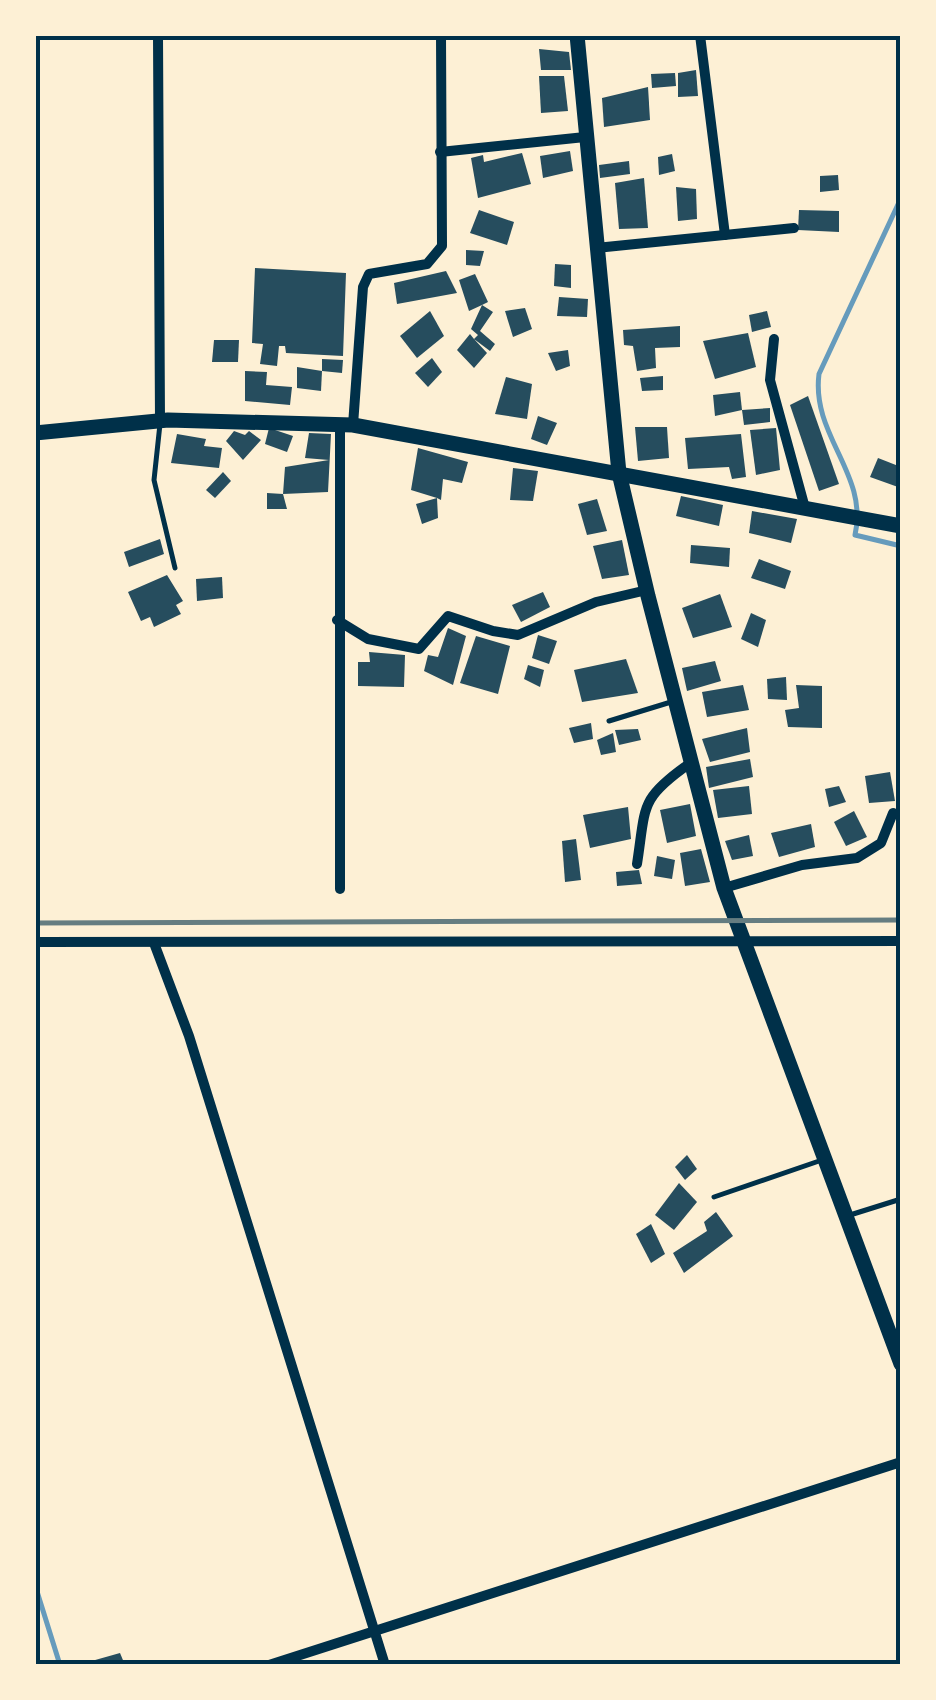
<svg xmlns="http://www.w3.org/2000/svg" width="936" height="1700" font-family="'Open Sans',sans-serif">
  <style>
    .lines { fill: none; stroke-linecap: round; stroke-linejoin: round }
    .stream { stroke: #669bbc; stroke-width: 5 }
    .building { fill: #264d5e }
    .service { stroke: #003049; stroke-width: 5 }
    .minor { stroke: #003049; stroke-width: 10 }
    .secondary { stroke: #003049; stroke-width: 15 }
    .primary { stroke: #003049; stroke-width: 15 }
    .rail { stroke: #657d81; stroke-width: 5 }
    .neatline { fill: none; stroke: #003049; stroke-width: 4 }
  </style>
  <rect width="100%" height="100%" fill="#fdf0d5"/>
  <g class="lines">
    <g class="stream">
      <path d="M901 198 819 374C811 436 869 474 855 535L901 546"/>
      <path d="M35 1585 60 1665"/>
    </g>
  </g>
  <g class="building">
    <path d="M539 49 569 52 571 70H541Z"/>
    <path d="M696 70 698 96 678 97V73Z"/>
    <path d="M675 73 676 86 652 88 651 74Z"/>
    <path d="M539 76H564L568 111 541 113Z"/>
    <path d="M648 87 650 120 604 127 602 98Z"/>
    <path d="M570 151 573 171 543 178 540 156Z"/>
    <path d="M522 153 531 184 478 198 471 158 483 155 484 162Z"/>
    <path d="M672 154 675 171 659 175 658 157Z"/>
    <path d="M629 161 630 174 600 178 599 165Z"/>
    <path d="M838 175 839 190 820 192V176Z"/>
    <path d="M644 178 648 228 619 229 615 183Z"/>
    <path d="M676 187 696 189 697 219 678 221Z"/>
    <path d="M479 210 514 222 507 245 470 233Z"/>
    <path d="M799 210 839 211V232L798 230Z"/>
    <path d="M466 250 484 251 480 266 466 265Z"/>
    <path d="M555 264 571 265V288L554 286Z"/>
    <path d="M255 268 346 273 343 356 286 353 285 346H279L277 366 260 364 263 344 252 343Z"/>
    <path d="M446 271 457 293 397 304 394 283Z"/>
    <path d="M475 274 488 302 482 305 493 312 480 331 495 344 490 351 474 339 487 353 474 368 457 350 470 334 474 339 478 335 471 329 482 305 469 311 459 280Z"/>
    <path d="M559 297 588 299 587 317 557 316Z"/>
    <path d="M525 308 532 329 513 337 505 311Z"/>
    <path d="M430 311 444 336 417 358 400 336Z"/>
    <path d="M767 311 771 327 752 332 749 315Z"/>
    <path d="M680 326V347L655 348 656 368 637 371 633 346 624 345 623 330Z"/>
    <path d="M748 333 756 367 715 379 703 341Z"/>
    <path d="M214 340H239L238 362H212Z"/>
    <path d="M568 350 570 366 556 371 548 353Z"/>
    <path d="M432 358 442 372 428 387 415 373Z"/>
    <path d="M322 359 343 360 342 373 322 371Z"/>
    <path d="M297 367 322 371 321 391 297 388Z"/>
    <path d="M245 371 267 372 266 385 292 387 290 405 245 401Z"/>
    <path d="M663 376V390L642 391 640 378Z"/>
    <path d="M506 377 532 384 527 419 495 414Z"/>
    <path d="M740 392 742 410 715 416 713 395Z"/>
    <path d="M808 396 839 484 819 491 790 405Z"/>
    <path d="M770 408V422L744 425 742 410Z"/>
    <path d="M538 416 557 423 547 445 531 439Z"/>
    <path d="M635 427H667L669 458 638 461Z"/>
    <path d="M269 428 293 436 287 452 265 444Z"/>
    <path d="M776 428 780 470 756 475 750 430Z"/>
    <path d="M234 431 245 435 249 431 261 440 243 460 226 441Z"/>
    <path d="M309 433 331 434 328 492 283 494 285 467 329 460 305 458Z"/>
    <path d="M177 434 206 439 204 446 222 448 219 468 171 463Z"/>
    <path d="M741 434 746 477 732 479 729 467 688 469 685 438Z"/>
    <path d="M418 448 468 462 462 483 443 479 441 500 437 498 438 518 422 524 416 504 437 498 411 490Z"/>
    <path d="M878 458 901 467 898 487 870 477Z"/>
    <path d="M513 468 538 471 533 501 510 500Z"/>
    <path d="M223 472 231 481 215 498 206 490Z"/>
    <path d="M267 493 283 494 287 509H267Z"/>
    <path d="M681 496 723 505 719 526 676 516Z"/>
    <path d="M597 499 607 531 587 535 578 504Z"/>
    <path d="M752 511 797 519 791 543 749 533Z"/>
    <path d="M160 539 164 554 129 567 124 552Z"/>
    <path d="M622 540 629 575 602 579 593 546Z"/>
    <path d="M691 545 730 548 729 567 690 563Z"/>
    <path d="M759 559 791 571 785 589 751 578Z"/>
    <path d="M167 575 183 601 176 605 181 614 154 627 150 617 141 621 128 592Z"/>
    <path d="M222 577 223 598 197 601 196 579Z"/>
    <path d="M543 592 550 607 521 622 512 605Z"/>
    <path d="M720 594 732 627 693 638 682 608Z"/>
    <path d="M751 613 766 620 758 647 741 639Z"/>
    <path d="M448 628 466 636 453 685 424 671 428 655 438 657Z"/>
    <path d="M538 635 557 641 549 664 532 658Z"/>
    <path d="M476 636 510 646 498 694 460 683Z"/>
    <path d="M369 652 405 655 404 687 358 686V662H370Z"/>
    <path d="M626 659 638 693 582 702 574 670Z"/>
    <path d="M715 661 721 681 687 691 682 668Z"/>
    <path d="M528 665 544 670 540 687 524 679Z"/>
    <path d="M786 677 787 700 768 699 767 679Z"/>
    <path d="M743 685 749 710 707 717 702 692Z"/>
    <path d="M796 685 822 686V728L788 727 785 710 799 708Z"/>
    <path d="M591 723 593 739 574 743 569 728Z"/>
    <path d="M747 728 750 752 710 762 702 739Z"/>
    <path d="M638 729 641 740 619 745 615 730Z"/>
    <path d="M613 733 616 752 601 755 597 740Z"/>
    <path d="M750 759 753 777 709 788 706 767Z"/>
    <path d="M890 772 895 801 869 803 865 776Z"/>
    <path d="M749 786 752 814 718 818 713 790Z"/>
    <path d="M839 786 846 802 829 807 825 789Z"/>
    <path d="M690 804 696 836 667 843 660 810Z"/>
    <path d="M628 807 631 839 590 848 583 815Z"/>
    <path d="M854 811 867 837 846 846 834 822Z"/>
    <path d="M811 824 815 847 779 857 771 833Z"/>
    <path d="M749 835 753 856 732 860 725 841Z"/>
    <path d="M576 839 581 880 565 882 562 841Z"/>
    <path d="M701 849 710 882 685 886 680 853Z"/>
    <path d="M657 856 675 860 672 879 654 876Z"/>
    <path d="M639 870 642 884 617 886 616 872Z"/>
    <path d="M687 1155 697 1169 685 1180 675 1167Z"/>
    <path d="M679 1183 697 1202 674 1230 655 1215Z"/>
    <path d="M716 1212 733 1236 684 1273 673 1253 707 1231 704 1222Z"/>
    <path d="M651 1224 665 1254 651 1263 636 1234Z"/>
    <path d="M120 1653 125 1665H81V1664Z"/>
  </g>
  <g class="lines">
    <g class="service">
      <path d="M160 424 154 480 175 568"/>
      <path d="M609 721 671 702"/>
      <path d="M714 1197 822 1160"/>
      <path d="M850 1215 901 1199"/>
    </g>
    <g class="minor">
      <path d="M158 35 160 421"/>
      <path d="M700 35 725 235"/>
      <path d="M440 152 585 137"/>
      <path d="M596 248 794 228"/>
      <path d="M774 339 770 380 805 508"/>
      <path d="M353 425 363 287 369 274 427 264 442 246 441 35"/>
      <path d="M337 620 368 639 419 649 448 616 493 631 518 635 596 602 647 590"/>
      <path d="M637 864C646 806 639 799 689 764"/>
      <path d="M724 888 802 865 857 858 881 843 893 813"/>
      <path d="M340 889V424"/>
      <path d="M35 942 901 941"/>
      <path d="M154 943 189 1036 385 1665"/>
      <path d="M269 1665 901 1462"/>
    </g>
    <path class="secondary" d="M577 35 619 473 648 596 724 888 901 1364"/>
    <path class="primary" d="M35 433 168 420 353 425 901 526"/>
    <path class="rail" d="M35 923 901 920"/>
  </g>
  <rect width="936" height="1700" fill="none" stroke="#fdf0d5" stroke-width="75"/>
  <rect x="38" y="38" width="860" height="1624" class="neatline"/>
</svg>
